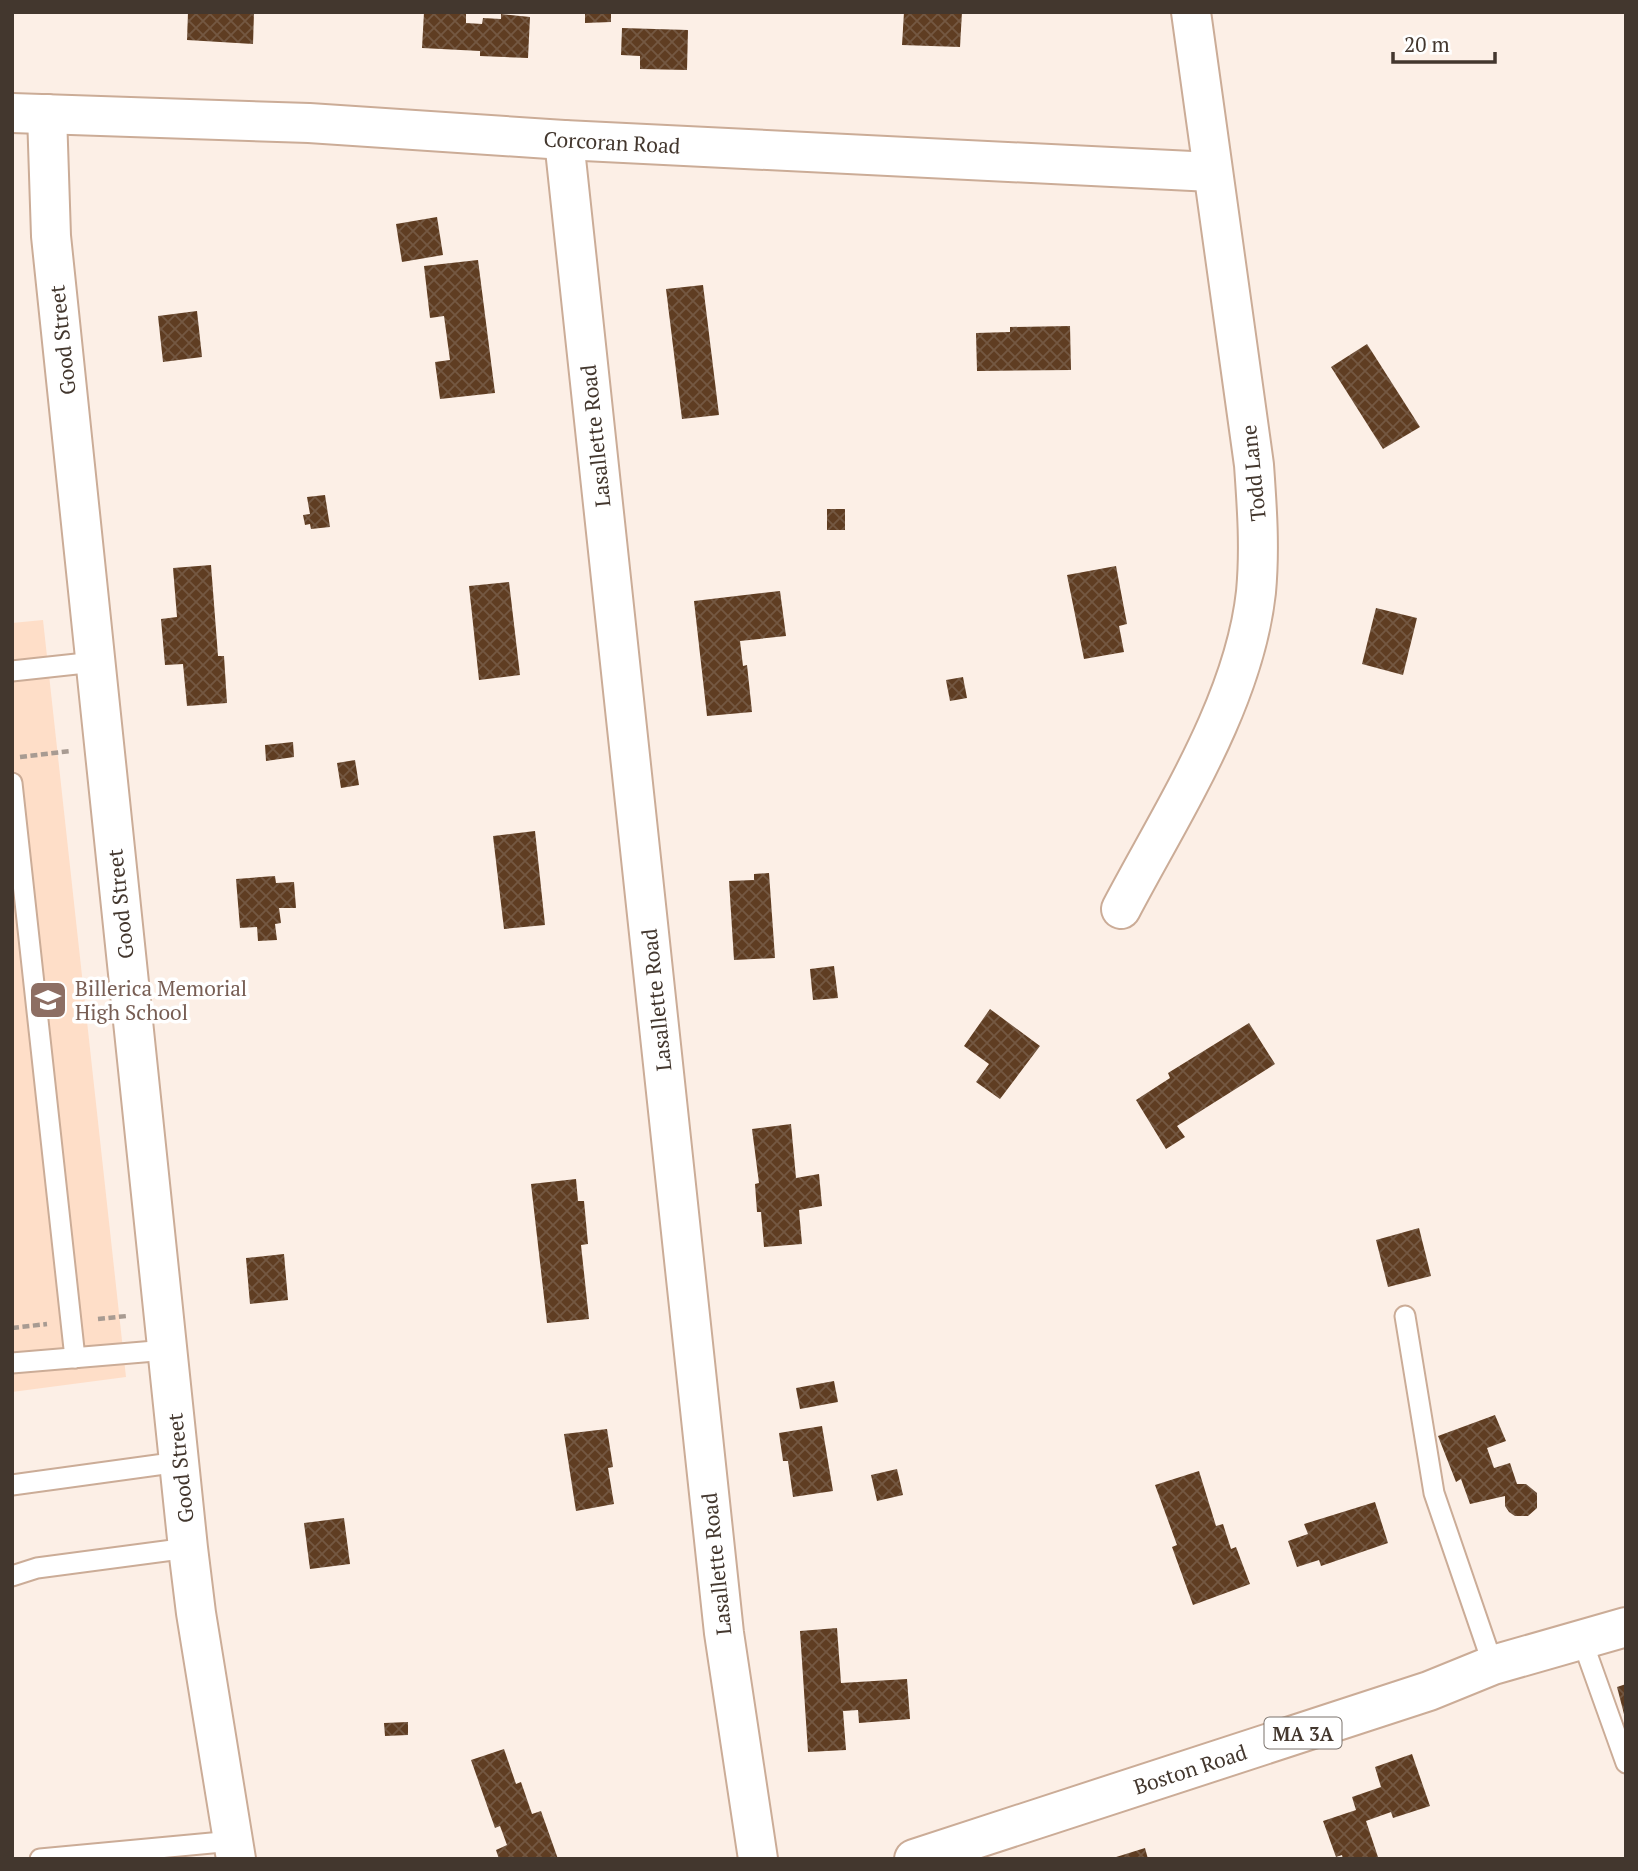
<svg xmlns="http://www.w3.org/2000/svg" width="1638" height="1871" font-family="'PT Serif',serif">
  <style>
    .built { fill: #fedec8 }
    .building { fill: url(#building-cross-hatch) }
    .lines { fill: none; stroke-linecap: round; stroke-linejoin: round }
    .service-casing { stroke: #cbac97; stroke-width: 23 }
    .minor-casing { stroke: #cbac97; stroke-width: 42 }
    .primary-casing { stroke: #cbac97; stroke-width: 42 }
    .path { stroke: #a89b92; stroke-width: 4.5; stroke-dasharray: 7 3.5; stroke-linecap: butt }
    .service { stroke: #fff; stroke-width: 19 }
    .minor { stroke: #fff; stroke-width: 38 }
    .primary { stroke: #fff; stroke-width: 38 }
    .labels { text-anchor: middle; dominant-baseline: central; stroke-width: 7; stroke-linejoin: round; paint-order: stroke }
    .shield { fill: #fff; stroke: #7b736d; stroke-width: 2 }
    .shield-label { font-size: 19px; font-weight: bold; fill: #43372e }
    .street-label { font-size: 21px; fill: #43372e; stroke: #fff }
    .education-label { font-size: 21px; fill: #785e54; stroke: #fff; text-anchor: start }
  </style>
  <defs>
    <pattern id="building-cross-hatch" width="8" height="8" patternUnits="userSpaceOnUse" patternTransform="scale(1.75)"><rect width="8" height="8" fill="#5f3d22"/><path d="M0 0l8 8M0 8l8-8" fill="none" stroke="#745842"/></pattern>
  </defs>
  <rect width="100%" height="100%" fill="#fcefe6"/>
  <path class="built" d="M43 620 126 1377 12 1392V623Z"/>
  <g class="building">
    <path d="M188 12H254L253 44 187 40Z"/>
    <path d="M424 12 466 13V23L482 24 483 18 501 19V14L530 17 528 58 480 56V51L422 48Z"/>
    <path d="M585 12H611V22L585 23Z"/>
    <path d="M904 12H962L960 47 902 45Z"/>
    <path d="M622 28 688 30 687 70 640 69V56L621 55Z"/>
    <path d="M437 217 443 255 402 262 396 224Z"/>
    <path d="M478 260 495 393 440 399 435 362 450 360 444 316 430 318 424 266Z"/>
    <path d="M703 285 719 415 682 419 666 289Z"/>
    <path d="M197 311 202 357 163 362 158 316Z"/>
    <path d="M1070 326 1071 370 977 371 976 333 1010 332V327Z"/>
    <path d="M1367 344 1420 427 1383 449 1331 367Z"/>
    <path d="M325 495 330 527 311 529 310 524 305 525 303 515 310 514 307 497Z"/>
    <rect x="827" y="509" width="18" height="21"/>
    <path d="M211 565 218 656H224L227 703 187 706 183 664 165 665 161 619 177 617 173 568Z"/>
    <path d="M1116 566 1127 624 1119 626 1124 652 1084 659 1067 575Z"/>
    <path d="M509 582 520 675 479 680 469 586Z"/>
    <path d="M780 591 786 636 740 641 743 666 747 665 752 712 707 716 694 601Z"/>
    <path d="M1376 608 1417 618 1403 675 1362 664Z"/>
    <path d="M963 677 967 698 950 701 946 680Z"/>
    <path d="M293 742 294 757 266 761 265 745Z"/>
    <path d="M355 760 359 785 341 788 337 763Z"/>
    <path d="M535 831 545 925 504 929 493 836Z"/>
    <path d="M769 873 775 958 734 960 729 881 754 880V874Z"/>
    <path d="M275 876 276 883 294 882 296 908H279L281 923 275 924 277 940 258 941 257 927 240 928 236 879Z"/>
    <path d="M834 966 838 998 813 1000 810 969Z"/>
    <path d="M990 1009 1040 1046 1000 1099 976 1082 989 1064 964 1046Z"/>
    <path d="M1249 1023 1275 1064 1177 1126 1185 1137 1166 1149 1136 1100 1170 1078 1168 1073Z"/>
    <path d="M791 1124 796 1178 819 1174 822 1206 799 1210 802 1244 764 1247 761 1212H757L755 1184 759 1183 752 1129Z"/>
    <path d="M576 1179 578 1201H584L588 1244 581 1245 589 1319 547 1323 531 1184Z"/>
    <path d="M1419 1228 1431 1276 1388 1287 1376 1240Z"/>
    <path d="M284 1254 288 1300 250 1304 246 1258Z"/>
    <path d="M834 1381 838 1402 800 1409 796 1388Z"/>
    <path d="M1495 1415 1506 1441 1487 1448 1494 1468 1510 1463 1517 1484H1526L1537 1493V1508L1528 1516H1515L1509 1512 1505 1506V1496L1470 1504 1461 1479 1456 1482 1438 1436Z"/>
    <path d="M822 1426 833 1491 793 1497 788 1461H783L779 1433Z"/>
    <path d="M607 1429 613 1467 608 1468 614 1504 576 1511 564 1434Z"/>
    <path d="M897 1469 903 1495 877 1501 871 1475Z"/>
    <path d="M1199 1471 1216 1526 1223 1524 1231 1549 1236 1547 1250 1584 1193 1605 1172 1547 1177 1545 1155 1485Z"/>
    <path d="M1375 1502 1388 1543 1321 1566 1319 1560 1297 1567 1288 1541 1308 1534 1304 1524Z"/>
    <path d="M344 1518 350 1564 310 1569 304 1523Z"/>
    <path d="M837 1628 841 1683 907 1679 910 1719 859 1723 858 1710 843 1711 846 1750 808 1752 800 1631Z"/>
    <path d="M1626 1684V1718H1625L1617 1687Z"/>
    <path d="M408 1722V1735L385 1736 384 1723Z"/>
    <path d="M504 1749 516 1784 521 1782 532 1814 541 1811 558 1859H499L496 1850 507 1845 500 1826 495 1828 471 1760Z"/>
    <path d="M1412 1754 1430 1806 1393 1818 1391 1812 1366 1821 1378 1857 1343 1859 1342 1855 1336 1857 1323 1821 1356 1810 1352 1797 1381 1787 1375 1767Z"/>
    <path d="M1145 1848 1148 1859H1113V1858Z"/>
  </g>
  <g class="lines">
    <defs>
      <g id="service">
        <path d="M12 671 95 662"/>
        <path d="M12 783 75 1358"/>
        <path d="M1405 1316 1434 1493 1493 1665"/>
        <path d="M12 1363 167 1350"/>
        <path d="M12 1485 179 1462"/>
        <path d="M12 1576 37 1568 188 1548"/>
        <path d="M1582 1640 1626 1763"/>
        <path d="M40 1859 233 1841"/>
      </g>
      <g id="minor">
        <path d="M12 113 309 123 564 140 1212 172"/>
        <path d="M47 114 51 236 188 1548 196 1613 236 1859"/>
        <path d="M564 140 724 1633 758 1859"/>
        <path d="M1121 909C1172 812 1244 703 1256 592 1260 549 1257 507 1254 465L1191 12"/>
      </g>
      <path id="primary" d="M914 1859 1429 1691 1493 1665 1626 1627"/>
    </defs>
    <use href="#service" class="service-casing"/>
    <use href="#minor" class="minor-casing"/>
    <use href="#primary" class="primary-casing"/>
    <g class="path">
      <path d="M20 757 71 751"/>
      <path d="M98 1319 127 1316"/>
      <path d="M12 1328 47 1324"/>
    </g>
    <use href="#service" class="service"/>
    <use href="#minor" class="minor"/>
    <use href="#primary" class="primary"/>
  </g>
  <defs>
    <symbol id="school-square" viewBox="-11 -11 22 22"><rect x="-9" y="-9" width="18" height="18" rx="4" fill="#8d6e63" stroke="#fff"/><path d="M0-5L7-2L0 1L-7-2ZM-4 1L0 2.5L4 1V4Q0 6-4 4Z" fill="#fff"/></symbol>
  </defs>
  <g fill-rule="evenodd">
    <use href="#school-square" x="26" y="978" width="44" height="44"/>
  </g>
  <g class="labels">
    <rect class="shield" x="1264.5" y="1717.5" width="77" height="31" rx="5"/>
    <g class="shield-label">
      <text x="1303" y="1733">MA 3A</text>
    </g>
    <g class="street-label">
      <text transform="translate(612 142) rotate(3)">Corcoran Road</text>
      <text transform="translate(62 340) rotate(-96)">Good Street</text>
      <text transform="translate(595 436) rotate(-96)">Lasallette Road</text>
      <text transform="translate(1253 473) rotate(-96)">Todd Lane</text>
      <text transform="translate(120 904) rotate(-96)">Good Street</text>
      <text transform="translate(656 1000) rotate(-96)">Lasallette Road</text>
      <text transform="translate(180 1468) rotate(-96)">Good Street</text>
      <text transform="translate(716 1564) rotate(-96)">Lasallette Road</text>
      <text transform="translate(1190 1769) rotate(-18)">Boston Road</text>
    </g>
    <g class="education-label">
      <text x="75" y="988">Billerica Memorial<tspan x="75" dy="24">High School</tspan></text>
    </g>
  </g>
  <rect width="1638" height="1871" fill="none" stroke="#43372e" stroke-width="28"/>
  <path d="M1393 52v10h102v-10" fill="none" stroke="#43372e" stroke-width="3.5"/>
  <text x="1404" y="52" font-size="21" fill="#43372e" stroke="#ffffff" stroke-width="5" paint-order="stroke">20 m</text>
</svg>
